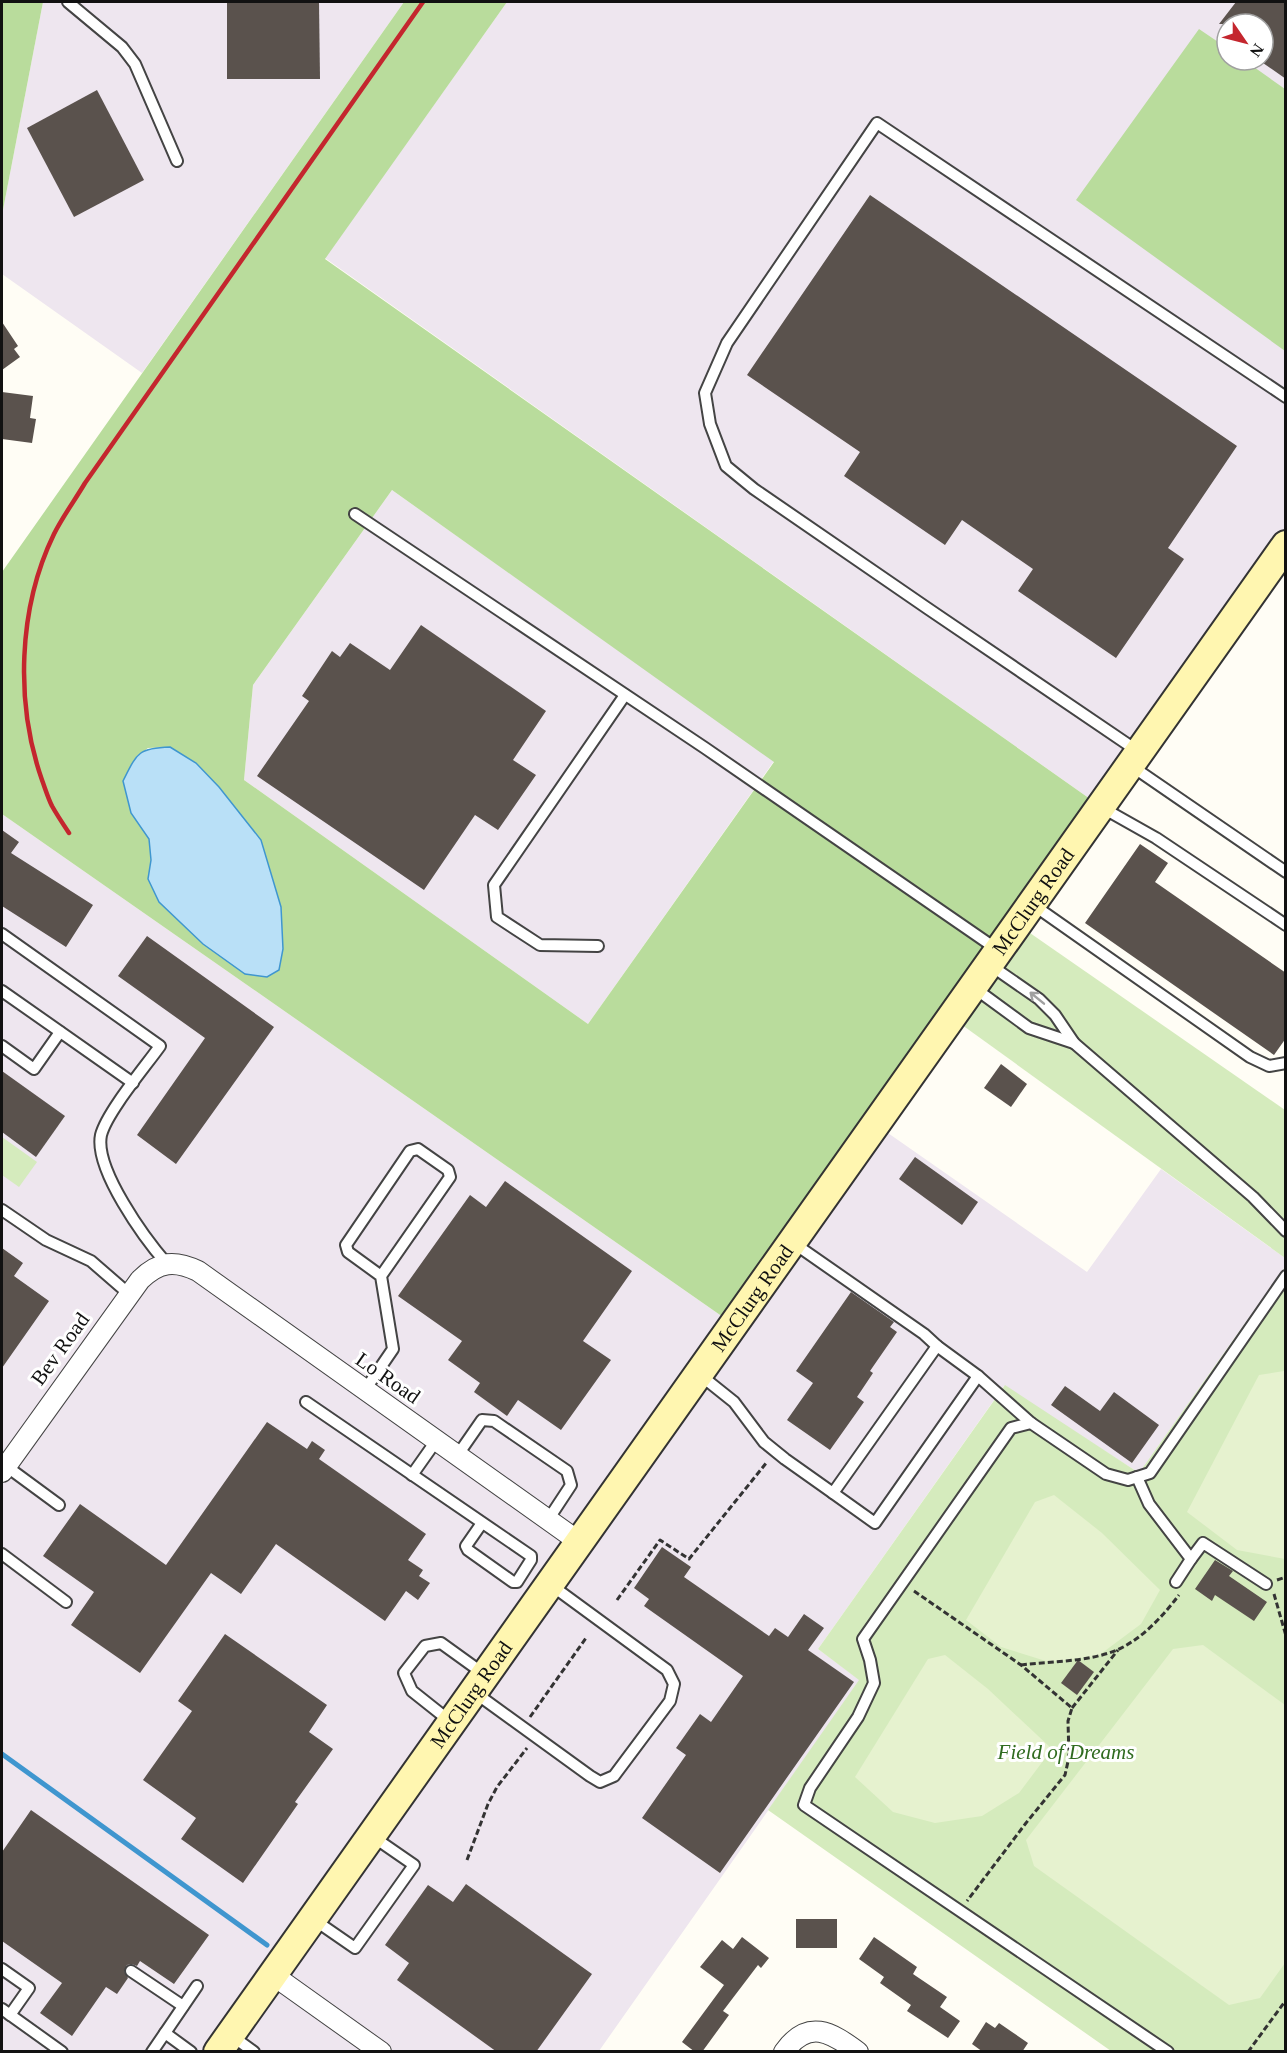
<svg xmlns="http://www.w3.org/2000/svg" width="1287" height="2053" font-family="'Times New Roman',serif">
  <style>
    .industrial { fill: #eee6ef; fill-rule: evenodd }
    .green { fill: #d5ebbd }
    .forest { fill: #b9dc9c; fill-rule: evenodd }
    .pitch { fill: #e6f2cf }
    .water { fill: #b9e0f7; stroke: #3f96cf; stroke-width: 1.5 }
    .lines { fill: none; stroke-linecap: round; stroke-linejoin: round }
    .stream { stroke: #3f96cf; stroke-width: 5 }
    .building { fill: #5a524d }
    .lane-casing { stroke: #444; stroke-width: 14 }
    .street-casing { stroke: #444; stroke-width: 22 }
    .secondary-casing { stroke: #333; stroke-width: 32 }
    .path { stroke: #333; stroke-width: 3; stroke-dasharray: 6 3; stroke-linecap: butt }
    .lane { stroke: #fff; stroke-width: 10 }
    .street { stroke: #fff; stroke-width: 20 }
    .secondary { stroke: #fff6b0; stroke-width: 28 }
    .rail { stroke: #c4262e; stroke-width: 4.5 }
    .oneway { stroke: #a0a0a0 }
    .labels { text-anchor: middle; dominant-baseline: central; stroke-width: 6; stroke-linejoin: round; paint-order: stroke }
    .street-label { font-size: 21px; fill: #111; stroke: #fff }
    .park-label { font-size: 21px; font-style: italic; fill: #2f6b1f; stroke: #fff }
  </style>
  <rect width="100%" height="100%" fill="#fffdf5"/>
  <g class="industrial">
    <path d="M43 2H404L142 373 2 274V215Z"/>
    <path d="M507 2H1285V545L1100 806 325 258ZM1227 24H1263V60H1227Z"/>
    <path d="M392 490 774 761 588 1024 244 780 253 685Z"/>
    <path d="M2 814 733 1324 875 1124 1087 1272 1161 1169 1285 1258V1267L1139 1473 1004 1386 818 1649 860 1680 599 2051H2Z"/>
  </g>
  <g class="green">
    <path d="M1017 924 1285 1110V1258L951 1017Z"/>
    <path d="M2 1137 37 1162 19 1187 2 1175Z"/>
    <path d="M1285 1267V2051H1111L768 1810 859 1680 818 1649 1005 1385 1139 1473Z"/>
  </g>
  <g class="forest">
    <path d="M2 2H43L2 215Z"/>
    <path d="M404 2H507L325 259 1100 806 733 1324 2 814V572ZM392 490 774 762 588 1024 244 780 253 685ZM170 747 196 763 219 787 261 840 203 944 159 902 148 879 151 860 149 839 135 758 148 748Z"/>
    <path d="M1199 29 1227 48V60H1244L1285 89V351L1076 200Z"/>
  </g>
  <g class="pitch">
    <path d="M1284 1371 1286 1372 1285 1559 1237 1550 1187 1512 1259 1375Z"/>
    <path d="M1054 1495 1102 1533 1160 1590 1141 1624 1098 1656 1049 1662 1001 1647 966 1620 1035 1502Z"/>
    <path d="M1203 1645 1285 1705V1963L1260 1998 1229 2005 1034 1866 1026 1840 1173 1649Z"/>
    <path d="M945 1655 988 1689 1052 1749 1019 1793 982 1816 935 1823 893 1812 855 1777 928 1659Z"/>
  </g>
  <path class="water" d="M170 747 196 763 219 787 261 840 281 907 283 949 279 970 267 977 245 974 203 944 159 902 148 879 151 860 149 839 131 813 123 781C137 753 138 748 170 747Z"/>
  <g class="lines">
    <path class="stream" d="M2 1754 267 1945"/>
  </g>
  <g class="building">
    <path d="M227 2H319L320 79H227Z"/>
    <path d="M1236 2H1286V79L1263 63V24H1219Z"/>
    <path d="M97 90 144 180 74 217 27 128Z"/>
    <path d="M870 195 1237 446 1168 548 1184 559 1116 658 1018 591 1033 569 962 520 945 545 844 476 860 452 747 375Z"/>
    <path d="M2 322 18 346 14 349 20 357 2 370Z"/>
    <path d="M2 392 33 396 30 418 36 419 32 443 2 439Z"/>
    <path d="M421 625 546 711 513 760 536 775 498 830 475 815 424 890 257 776 309 701 302 696 332 651 340 657 350 643 390 670Z"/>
    <path d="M2 830 19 842 11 853 93 905 66 947 2 906Z"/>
    <path d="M1140 844 1168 863 1155 882 1286 973V1038L1274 1055 1085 923Z"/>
    <path d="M147 936 274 1027 176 1164 137 1135 205 1038 118 976Z"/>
    <path d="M1001 1064 1027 1084 1011 1107 984 1088Z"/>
    <path d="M2 1071 65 1116 36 1157 2 1132Z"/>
    <path d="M915 1157 978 1202 962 1225 899 1179Z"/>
    <path d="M505 1181 632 1271 583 1341 611 1360 561 1430 518 1400 507 1416 474 1392 480 1383 448 1360 462 1341 398 1296 470 1195 486 1207Z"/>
    <path d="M2 1248 23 1263 14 1276 49 1301 2 1368Z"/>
    <path d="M851 1292 894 1322 890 1327 897 1332 870 1371 873 1373 857 1397 864 1402 830 1450 787 1420 813 1383 796 1371Z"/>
    <path d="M1065 1386 1100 1411 1114 1392 1159 1425 1132 1463 1051 1405Z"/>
    <path d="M267 1422 307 1449 312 1441 325 1450 319 1459 426 1534 408 1560 423 1570 419 1576 430 1583 418 1600 406 1591 385 1621 276 1544 241 1594 211 1573 140 1673 71 1625 94 1592 43 1556 80 1504 166 1565Z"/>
    <path d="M662 1547 691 1567 684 1577 769 1636 775 1628 788 1637 804 1614 824 1628 808 1650 854 1682 720 1873 642 1818 686 1755 676 1748 700 1714 711 1722 743 1676 644 1606 649 1599 634 1588Z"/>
    <path d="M1215 1560 1233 1571 1229 1576 1267 1602 1254 1621 1215 1595 1212 1601 1195 1589Z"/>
    <path d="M225 1634 327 1705 309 1732 333 1749 295 1802 298 1804 243 1883 181 1839 196 1818 143 1780 192 1711 178 1701Z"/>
    <path d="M1078 1660 1094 1672 1077 1695 1061 1683Z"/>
    <path d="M31 1810 209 1935 174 1984 140 1961 137 1966 132 1964 127 1965 124 1971 128 1978 117 1994 106 1987 72 2036 40 2013 62 1983 2 1941V1852Z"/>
    <path d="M466 1884 592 1974 536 2052H497L397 1980 409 1963 385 1945 428 1885 453 1902Z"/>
    <rect x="796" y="1919" width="41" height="29"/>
    <path d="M742 1937 769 1958 761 1968 758 1965 723 2011 729 2015 702 2052H695L682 2042 724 1985 700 1967 722 1940 733 1949Z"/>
    <path d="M874 1937 917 1967 913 1974 947 1997 940 2007 960 2021 948 2038 907 2011 911 2005 880 1983 884 1977 859 1959Z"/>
    <path d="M986 2022 995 2028 999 2023 1028 2043 1022 2052H983L972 2044Z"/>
  </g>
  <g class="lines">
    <defs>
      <g id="lane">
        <path d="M68 2 122 47 135 64 177 161"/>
        <path d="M355 514 705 748 998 950"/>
        <path d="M1139 752 927 608 754 489 726 466 710 424 705 393 727 343 877 123 1286 397"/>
        <path d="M1130 765 1286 872"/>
        <path d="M1101 807 1156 838 1286 925"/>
        <path d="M1032 904 1250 1057 1269 1066 1286 1063"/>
        <path d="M2 934 160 1046C145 1067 107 1112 101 1135 94 1169 145 1239 167 1264"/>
        <path d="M598 946 540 945 497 917 494 885 625 695"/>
        <path d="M990 965 1039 999 1055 1015 1074 1043 1253 1197 1286 1231"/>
        <path d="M973 987 1029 1028 1074 1043"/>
        <path d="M2 991 133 1083"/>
        <path d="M2 1046 34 1069 60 1032"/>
        <path d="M2 1210 46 1240 91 1261 129 1294"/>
        <path d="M699 1374 734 1402 764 1442 785 1459 833 1493 937 1346 924 1334 792 1242"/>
        <path d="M978 1376 1031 1423"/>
        <path d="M365 1390 393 1349 381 1276 450 1177 448 1170 418 1149 410 1151 346 1245 348 1252 381 1276"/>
        <path d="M306 1402C381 1454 456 1505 531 1556V1560L517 1582H513L468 1550 466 1546 482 1523"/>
        <path d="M457 1456 482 1420 494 1421 567 1471 571 1485 548 1520"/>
        <path d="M2 1466H6L59 1505"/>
        <path d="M412 1475 436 1441"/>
        <path d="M1137 1477 1149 1504 1191 1559 1176 1582"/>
        <path d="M833 1493 875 1523 978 1376 937 1346"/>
        <path d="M2 1554 66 1602"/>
        <path d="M1191 1559 1203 1543 1266 1584"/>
        <path d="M474 1692 590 1776 600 1782 614 1776 670 1701 674 1684 667 1670 551 1585"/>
        <path d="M451 1722 412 1691 404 1673 425 1646 441 1643 484 1674"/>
        <path d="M313 1919 355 1948 414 1865 372 1836"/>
        <path d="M2 1969 29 1988 10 2015"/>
        <path d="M131 1971 183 2006"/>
        <path d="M2 2009 62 2052"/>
        <path d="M165 2033 197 1986"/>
        <path d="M232 2036 254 2052"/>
        <path d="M152 2052 165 2033 191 2052"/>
        <path d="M1168 2052 804 1805 810 1788 858 1717 874 1683 870 1660 863 1639 1011 1428 1031 1423 1106 1474 1128 1480 1150 1473 1286 1276"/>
      </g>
      <g id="street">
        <path d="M2 1472 140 1280C159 1261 175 1260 198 1271L578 1541"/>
        <path d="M273 1975 381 2052"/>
        <path d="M784 2052C808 2018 831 2032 858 2052"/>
      </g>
      <g id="secondary">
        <path id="s1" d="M218 2052 1286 545"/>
      </g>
    </defs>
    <use href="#lane" class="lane-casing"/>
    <use href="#street" class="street-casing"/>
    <use href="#secondary" class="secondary-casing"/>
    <g class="path">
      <path d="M1277 1580 1286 1577"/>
      <path d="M914 1591 1021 1665 1072 1708 1068 1721 1069 1757 1065 1775 1026 1823 967 1901"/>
      <path d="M1274 1594 1286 1636"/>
      <path d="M617 1600 660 1540 689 1559 767 1462"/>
      <path d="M1021 1665C1053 1661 1088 1662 1117 1650 1142 1639 1163 1616 1179 1595"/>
      <path d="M1072 1708 1118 1650"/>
      <path d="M530 1717 586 1638"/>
      <path d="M467 1860 488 1804 497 1787 527 1748"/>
      <path d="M1248 2052 1286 2000"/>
    </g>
    <use href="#lane" class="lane"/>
    <use href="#street" class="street"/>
    <use href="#secondary" class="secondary"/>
    <path class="rail" d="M69 833C63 824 57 815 52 806 48 798 45 788 42 780 15 703 18 608 54 534 63 516 75 500 85 483L423 2"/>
  </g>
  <defs><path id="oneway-shaft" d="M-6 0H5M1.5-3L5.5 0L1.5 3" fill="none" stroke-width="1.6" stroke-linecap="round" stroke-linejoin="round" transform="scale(1.5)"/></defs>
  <use class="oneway" href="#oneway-shaft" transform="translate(1037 998) rotate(-141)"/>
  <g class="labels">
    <g class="street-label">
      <text stroke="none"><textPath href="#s1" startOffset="1410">McClurg Road</textPath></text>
      <text stroke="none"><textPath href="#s1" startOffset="924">McClurg Road</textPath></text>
      <text transform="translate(60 1349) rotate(-54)">Bev Road</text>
      <text transform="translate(388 1378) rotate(35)">Lo Road</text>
      <text stroke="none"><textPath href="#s1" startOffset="438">McClurg Road</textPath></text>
    </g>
    <g class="park-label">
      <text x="1066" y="1752">Field of Dreams</text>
    </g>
  </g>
  <rect width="1287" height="2053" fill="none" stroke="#111111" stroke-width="6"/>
  <g transform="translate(1245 42) rotate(125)"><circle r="28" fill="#ffffff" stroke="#a0a0a0" stroke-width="1.5"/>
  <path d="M0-4.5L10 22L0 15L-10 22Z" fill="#c4262e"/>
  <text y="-9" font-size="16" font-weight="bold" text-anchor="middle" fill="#111111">N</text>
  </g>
</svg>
